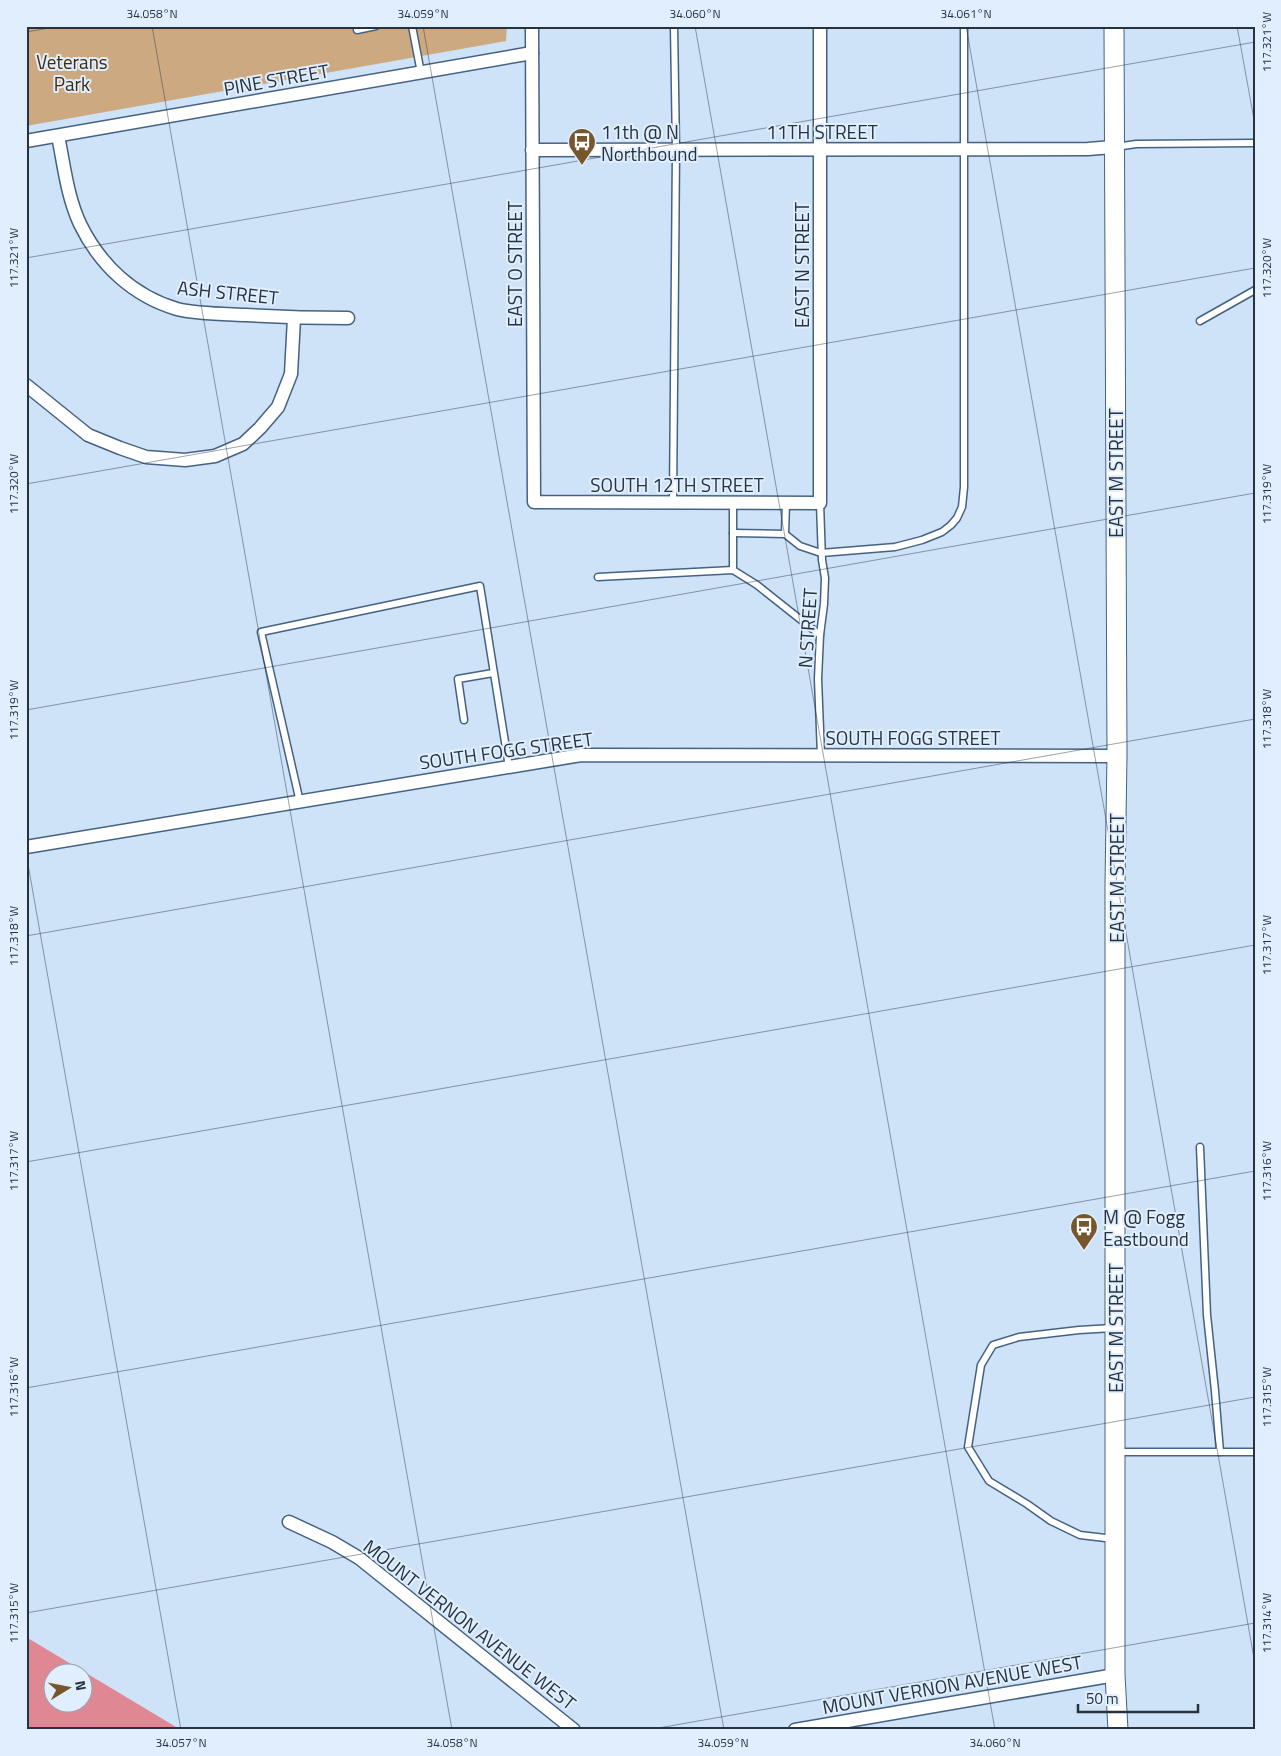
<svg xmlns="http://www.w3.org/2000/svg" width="1281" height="1756" font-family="'Titillium Web',sans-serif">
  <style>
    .green { fill: #cca980 }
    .water { fill: #df8894; fill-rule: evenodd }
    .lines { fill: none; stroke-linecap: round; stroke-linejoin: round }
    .lane-casing { stroke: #456282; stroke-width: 9 }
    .street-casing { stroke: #456282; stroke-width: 15 }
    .secondary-casing { stroke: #456282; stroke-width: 21 }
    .lane { stroke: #fff; stroke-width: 6 }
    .street { stroke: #fff; stroke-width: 12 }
    .secondary { stroke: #fff; stroke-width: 19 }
    .ticks { fill: none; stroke: #253240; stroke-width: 1; stroke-opacity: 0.45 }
    .labels { text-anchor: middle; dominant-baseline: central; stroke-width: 4; stroke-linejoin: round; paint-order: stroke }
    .park-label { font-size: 19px; fill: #412a0c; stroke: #e1eefd }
    .street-label { font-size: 19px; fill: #253240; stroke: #e1eefd }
    .poi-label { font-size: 19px; fill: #253240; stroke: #e1eefd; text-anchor: start }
    .neatline { fill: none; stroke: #253240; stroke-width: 2 }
    .ticks-label { font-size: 12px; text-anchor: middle; fill: #253240 }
  </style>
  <rect width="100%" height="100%" fill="#cee2f8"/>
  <path class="green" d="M26 26H507L506 41 26 126Z"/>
  <path class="water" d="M26 1637 181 1730H26ZM52 1674H82V1704H52Z"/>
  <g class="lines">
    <defs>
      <g id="lane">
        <path d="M412 26 421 73"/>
        <path d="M357 30 376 26"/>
        <path d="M1116 147 1136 144 1255 143"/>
        <path d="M1200 321 1255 290"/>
        <path d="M673 503 676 150 674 26"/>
        <path d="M733 503V570"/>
        <path d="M820 503 822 560 825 578 824 604 820 635 818 679 821 755"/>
        <path d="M733 533 785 534 800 546 821 553 895 547 922 540 942 532 951 525 957 518 962 507 964 487V26"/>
        <path d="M785 534 786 503"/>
        <path d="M598 577 733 570 757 585 820 635"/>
        <path d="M464 720 458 679 493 673"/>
        <path d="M300 802 261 632 480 586 509 767"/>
        <path d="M1200 1147 1207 1315 1215 1391 1220 1452"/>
        <path d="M1113 1328 1079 1330 1019 1337 993 1345 981 1365 968 1447 989 1481 1027 1504 1051 1521 1080 1535 1114 1539"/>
        <path d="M1117 1452H1255"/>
      </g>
      <g id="street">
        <path d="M532 26 534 502 820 503V26"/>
        <path d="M58 136C64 165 67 196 80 224 100 265 133 296 177 309 196 314 226 314 246 315 280 317 314 318 348 318"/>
        <path d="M26 141 532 53"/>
        <path d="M532 150 1088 149 1113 147"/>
        <path d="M26 385 88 435 120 448 146 457 185 460 215 456 243 444 260 428 278 407 291 374 294 318"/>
        <path d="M26 847 581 755 1117 756"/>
        <path d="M289 1522 332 1542 359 1558 574 1730"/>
        <path d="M795 1730 1115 1675"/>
      </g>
      <path id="secondary" d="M1114 26 1117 756 1115 883V1675L1118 1730"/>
    </defs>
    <use href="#lane" class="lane-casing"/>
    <use href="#street" class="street-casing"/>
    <use href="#secondary" class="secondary-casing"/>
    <use href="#lane" class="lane"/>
    <use href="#street" class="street"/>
    <use href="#secondary" class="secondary"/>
  </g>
  <path class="ticks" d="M152 26 452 1730M423 26 724 1730M695 26 995 1730M966 26 1255 1664M1237 26 1255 125M26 32 61 26M26 258 1255 42M26 484 1255 268M26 710 1255 493M26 853 181 1730M26 936 1255 719M26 1162 1255 945M26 1388 1255 1171M26 1613 1255 1397M647 1730 1255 1623"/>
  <defs>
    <symbol id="bus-pin" viewBox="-11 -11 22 30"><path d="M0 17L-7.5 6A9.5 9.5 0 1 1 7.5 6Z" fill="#77562d" stroke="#e1eefd"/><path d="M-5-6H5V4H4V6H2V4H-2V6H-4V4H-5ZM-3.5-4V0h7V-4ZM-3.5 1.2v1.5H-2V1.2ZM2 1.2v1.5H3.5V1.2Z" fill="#fff"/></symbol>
  </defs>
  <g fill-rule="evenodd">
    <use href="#bus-pin" x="566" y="126" width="32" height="43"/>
    <use href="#bus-pin" x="1068" y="1211" width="32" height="43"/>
  </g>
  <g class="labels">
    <g class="park-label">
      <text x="72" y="61">Veterans<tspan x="72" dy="22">Park</tspan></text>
    </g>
    <g class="street-label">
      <text transform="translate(276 79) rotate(-10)">PINE STREET</text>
      <text x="822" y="131">11TH STREET</text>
      <text transform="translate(514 264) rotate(-90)">EAST O STREET</text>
      <text transform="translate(801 265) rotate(-90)">EAST N STREET</text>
      <text transform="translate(228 292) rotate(6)">ASH STREET</text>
      <text transform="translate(1115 473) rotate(-90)">EAST M STREET</text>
      <text x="677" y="484">SOUTH 12TH STREET</text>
      <text transform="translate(807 628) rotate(-86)">N STREET</text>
      <text x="913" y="737">SOUTH FOGG STREET</text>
      <text transform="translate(506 750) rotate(-8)">SOUTH FOGG STREET</text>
      <text transform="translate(1116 878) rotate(-90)">EAST M STREET</text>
      <text transform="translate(1115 1328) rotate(-90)">EAST M STREET</text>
      <text transform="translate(470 1624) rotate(38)">MOUNT VERNON AVENUE WEST</text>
      <text transform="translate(952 1684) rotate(-10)">MOUNT VERNON AVENUE WEST</text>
    </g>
    <g class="poi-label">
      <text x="601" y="131">11th @ N<tspan x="601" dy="22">Northbound</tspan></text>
      <text x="1103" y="1216">M @ Fogg<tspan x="1103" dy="22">Eastbound</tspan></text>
    </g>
  </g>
  <rect width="1281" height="1756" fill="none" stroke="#e1eefd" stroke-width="55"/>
  <g transform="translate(68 1688) rotate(80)"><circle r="24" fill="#e1eefd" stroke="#96a3b1"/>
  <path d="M0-4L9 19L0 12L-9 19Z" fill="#77562d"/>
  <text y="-8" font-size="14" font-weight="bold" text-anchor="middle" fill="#253240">N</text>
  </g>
  <path d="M1078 1704v8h120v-8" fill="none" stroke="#253240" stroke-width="2.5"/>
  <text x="1086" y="1704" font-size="15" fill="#253240" stroke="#e1eefd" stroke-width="4" paint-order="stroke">50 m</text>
  <rect x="28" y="28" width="1226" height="1700" class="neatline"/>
  <g class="ticks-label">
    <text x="152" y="18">34.058°N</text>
    <text x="423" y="18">34.059°N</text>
    <text x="695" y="18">34.060°N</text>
    <text x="966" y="18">34.061°N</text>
    <text transform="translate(1267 42) rotate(-90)" y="4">117.321°W</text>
    <text transform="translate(14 258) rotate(-90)" y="4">117.321°W</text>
    <text transform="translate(1267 268) rotate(-90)" y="4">117.320°W</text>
    <text transform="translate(14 484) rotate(-90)" y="4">117.320°W</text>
    <text transform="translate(1267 494) rotate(-90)" y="4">117.319°W</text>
    <text transform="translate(14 710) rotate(-90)" y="4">117.319°W</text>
    <text transform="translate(1267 719) rotate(-90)" y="4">117.318°W</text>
    <text transform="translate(14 936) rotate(-90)" y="4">117.318°W</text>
    <text transform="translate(1267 945) rotate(-90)" y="4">117.317°W</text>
    <text transform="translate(14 1161) rotate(-90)" y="4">117.317°W</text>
    <text transform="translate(1267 1171) rotate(-90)" y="4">117.316°W</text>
    <text transform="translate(14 1387) rotate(-90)" y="4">117.316°W</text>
    <text transform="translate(1267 1397) rotate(-90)" y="4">117.315°W</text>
    <text transform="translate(14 1613) rotate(-90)" y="4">117.315°W</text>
    <text transform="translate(1267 1623) rotate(-90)" y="4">117.314°W</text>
    <text x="181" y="1747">34.057°N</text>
    <text x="452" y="1747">34.058°N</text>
    <text x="723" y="1747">34.059°N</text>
    <text x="995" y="1747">34.060°N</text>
  </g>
</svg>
